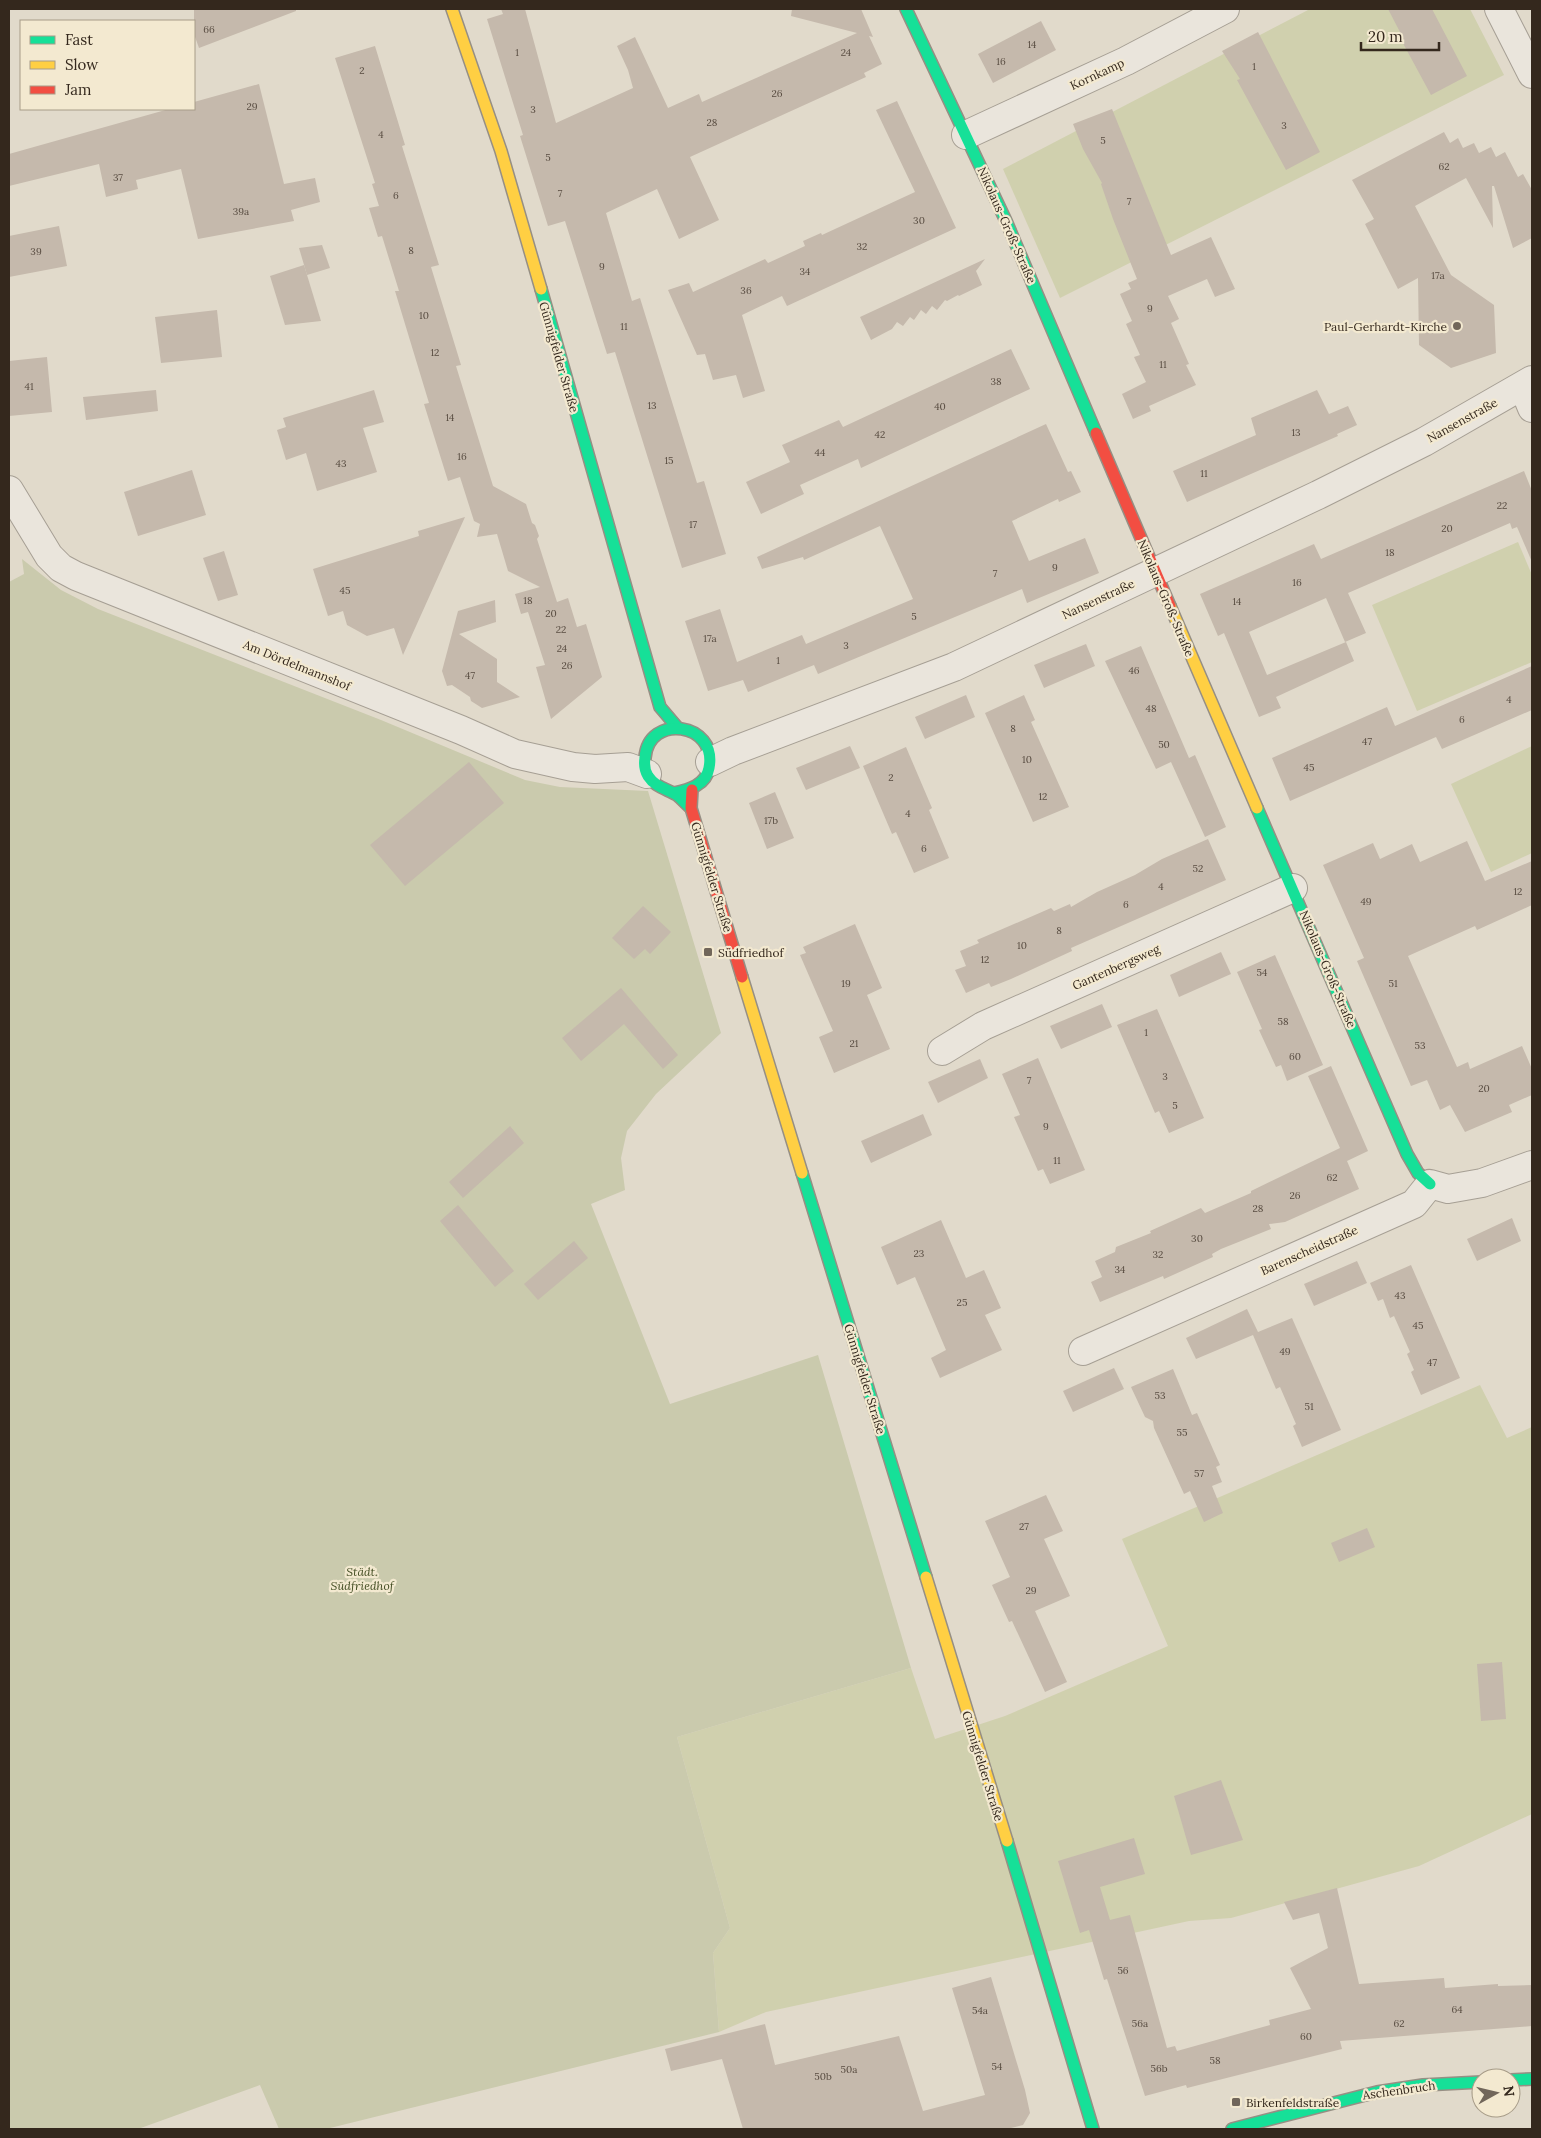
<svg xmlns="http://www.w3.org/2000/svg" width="1541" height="2138" font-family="Lora,serif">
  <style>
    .green { fill: #d0d0ae }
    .cemetery { fill: #cacaad }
    .building { fill: #c5b9ac }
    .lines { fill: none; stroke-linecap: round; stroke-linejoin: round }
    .street-casing { stroke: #a69f94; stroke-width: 30 }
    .fast-casing { stroke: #968f84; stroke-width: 14 }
    .slow-casing { stroke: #968f84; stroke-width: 14 }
    .jam-casing { stroke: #968f84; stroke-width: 14 }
    .street { stroke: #eae5dc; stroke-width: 28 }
    .fast { stroke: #16e098; stroke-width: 11 }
    .slow { stroke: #ffcf43; stroke-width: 11 }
    .jam { stroke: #f24e42; stroke-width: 11 }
    .poi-dot { fill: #71665a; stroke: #f3e9d0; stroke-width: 2 }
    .labels { text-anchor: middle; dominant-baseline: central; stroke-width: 4.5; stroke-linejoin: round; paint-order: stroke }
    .number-label { font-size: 10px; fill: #584c41 }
    .street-label { font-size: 12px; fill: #34281d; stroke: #f3e9d0 }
    .poi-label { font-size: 12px; fill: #34281d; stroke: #f3e9d0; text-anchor: start }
    .park-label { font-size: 12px; font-style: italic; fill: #454f25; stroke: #f3e9d0 }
  </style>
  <rect width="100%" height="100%" fill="#e1dacb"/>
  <g class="green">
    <path d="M1310 9H1470L1504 75 1060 298 1003 169Z"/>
    <path d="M1518 542 1532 575V662L1417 711 1372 605Z"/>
    <path d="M1532 746V853L1491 872 1451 784Z"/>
    <path d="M1480 1385 1507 1438 1532 1427V1814L1419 1866 1231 1918 1189 1921 766 2012 719 2032 713 1953 730 1928 677 1737 911 1668 935 1739 1005 1716 1168 1646 1122 1539Z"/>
  </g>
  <path class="cemetery" d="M22 559 61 590 98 609 381 720 525 780 560 787 648 791 721 1033 656 1094 627 1131 621 1158 625 1190 591 1204 670 1404 818 1355 911 1668 677 1737 730 1928 713 1953 719 2032 326 2129H279L260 2085 138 2129H9V582L24 574Z"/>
  <g class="building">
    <path d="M194 9H296V11L199 48 194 34Z"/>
    <path d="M501 9H525L556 123 633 88 628 70 617 46 635 37 668 108 699 94 702 102 857 33 791 16 792 9H861L873 37 869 36 882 64 864 73 866 77 690 157 719 220 679 239 657 189 606 213 632 301 640 298 697 483 704 481 726 554 682 568 615 352 607 354 565 221 548 226 520 136 523 135 487 19 503 14Z"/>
    <path d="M1388 9H1432L1467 76 1431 95 1398 34 1400 32Z"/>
    <path d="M1041 21 1056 50 993 83 978 54Z"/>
    <path d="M1258 32 1320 152 1286 170 1237 80 1240 79 1222 51Z"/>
    <path d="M375 46 405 145 402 146 439 265 431 267 461 365 456 366 493 486 526 504 532 523 535 525 539 536 537 539 557 602 568 598 577 627 586 624 602 677 551 719 536 667 545 665 528 612 521 614 515 594 540 587 508 571 497 534 477 537 480 524 474 521 460 477 448 481 424 404 429 403 395 291H399L382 236 378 237 369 208 379 206 372 184 375 183 335 58Z"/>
    <path d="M259 84 284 184 315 178 320 202 291 210 294 221 198 239 181 169 136 180 138 189 106 197 99 164 9 186V154L169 109H194V102Z"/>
    <path d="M897 101 956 228 787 306 782 296 742 315 765 391 743 398 736 375 713 380 705 354 697 355 668 290 689 283 693 292 765 259 768 263 805 246 803 241 821 233 822 235 915 192 876 110Z"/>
    <path d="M1112 109 1171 255 1211 237 1235 289 1215 297 1207 279 1168 296 1179 319 1171 323 1189 364 1186 365 1196 385 1149 406 1151 411 1133 419 1122 394 1146 382 1134 357 1140 355 1126 324 1132 321 1120 294 1131 289 1128 283 1137 279 1113 219 1101 184 1102 183 1083 149 1073 124Z"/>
    <path d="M1444 132 1450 143 1458 138 1463 148 1474 143 1479 153 1491 147 1496 157 1505 152 1518 177 1523 174 1532 190V238L1513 248 1494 186H1492L1493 228 1466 178 1415 206 1451 275 1494 305 1496 353 1451 368 1419 345 1418 278 1398 289 1365 224 1374 219 1352 180Z"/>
    <path d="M59 226 67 266 9 277V236Z"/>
    <path d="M322 245 330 268 307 275 299 248Z"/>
    <path d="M985 259 976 271 982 285 959 296 958 295 947 301 945 300 937 310 932 306 926 314 921 310 914 320 910 317 903 326 897 322 892 329 871 340 860 317Z"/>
    <path d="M304 265 321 321 285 325 270 276Z"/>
    <path d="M217 310 222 357 161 363 155 317Z"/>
    <path d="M1011 349 1030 389 861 468 858 459 800 485 804 494 761 514 746 482 790 462 782 445 839 420 843 427Z"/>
    <path d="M47 357 52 412 9 416V361Z"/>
    <path d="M156 390 158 411 86 420 83 397Z"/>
    <path d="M374 390 384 422 363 428 377 472 317 491 306 453 286 460 277 430 286 427 283 418Z"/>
    <path d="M1317 390 1329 414 1348 406 1357 425 1337 434 1338 436 1187 502 1173 471 1256 435 1251 418Z"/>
    <path d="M1046 424 1068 472 1071 471 1081 492 1059 502 1058 499 1012 521 1029 561 1085 538 1099 573 1027 603 1022 589 818 674 814 665 748 692 743 680 708 691 685 621 720 609 737 662 802 635 806 644 913 599 880 526 804 560 803 557 762 569 757 557Z"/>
    <path d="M192 470 206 515 138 536 124 492Z"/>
    <path d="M1524 471 1532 491V562L1517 527 1512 529 1510 523 1348 593 1366 633 1345 642 1326 598 1249 632 1267 675 1346 642 1354 661 1276 697 1281 708 1259 717 1224 633 1218 636 1200 594 1314 544 1321 559Z"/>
    <path d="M465 517 403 655 394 628 367 636 347 625 343 611 328 616 313 569 419 536 418 531Z"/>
    <path d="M224 551 238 595 218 601 203 558Z"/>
    <path d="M495 600 496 622 459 634 497 659V682L520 697 482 708 471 701 470 697 452 685 447 686 442 671 458 611Z"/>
    <path d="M1086 644 1095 666 1044 688 1034 665Z"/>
    <path d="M1141 646 1189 758 1195 755 1226 827 1205 837 1171 762 1156 769 1105 661Z"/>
    <path d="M1532 666V710L1442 749 1436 737 1290 801 1272 758 1387 707 1395 726Z"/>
    <path d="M966 695 975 717 925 739 915 717Z"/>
    <path d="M1024 695 1035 720 1031 722 1069 807 1033 822 985 713Z"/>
    <path d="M850 746 860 768 806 790 796 768Z"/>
    <path d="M906 747 932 808 929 810 949 858 914 873 896 832 892 834 863 766Z"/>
    <path d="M469 762 504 803 405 886 370 845Z"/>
    <path d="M775 792 794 838 767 849 749 803Z"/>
    <path d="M1208 839 1226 880 1071 948 1072 951 1011 979 991 987 989 983 966 993 955 970 966 966 960 951 979 943 977 940 1051 908 1054 911 1070 904 1071 907 1097 892 1135 875 1162 859Z"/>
    <path d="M1467 841 1485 881 1532 861V905L1477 930 1475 926 1408 956 1457 1067 1468 1062 1470 1069 1522 1046 1532 1069V1095L1509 1105 1512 1112 1465 1132 1450 1105 1440 1110 1427 1080 1411 1086 1357 961 1364 958 1323 865 1373 843 1380 859 1412 844 1420 862Z"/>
    <path d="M643 906 671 932 650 954 645 949 634 959 612 938Z"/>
    <path d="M855 924 882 988 867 995 890 1049 834 1073 819 1037 833 1031 800 955 806 953 803 947Z"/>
    <path d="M1221 952 1231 974 1179 997 1170 975Z"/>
    <path d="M1275 955 1323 1065 1287 1081 1281 1065 1276 1067 1259 1030 1262 1029 1237 972Z"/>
    <path d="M621 988 678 1055 663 1069 624 1024 581 1061 562 1038Z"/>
    <path d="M1102 1004 1112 1027 1061 1049 1050 1026Z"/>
    <path d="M1157 1009 1204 1118 1169 1133 1159 1111 1155 1113 1117 1025Z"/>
    <path d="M1038 1058 1085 1170 1050 1184 1043 1169 1038 1171 1014 1117 1020 1115 1002 1074Z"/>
    <path d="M980 1059 988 1078 938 1103 928 1082Z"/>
    <path d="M1331 1066 1368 1151 1347 1161 1359 1189 1285 1222 1269 1224 1271 1229 1221 1249 1212 1254 1213 1257 1164 1279 1163 1276 1100 1302 1091 1282 1102 1277 1095 1261 1115 1252 1116 1247 1151 1233 1150 1231 1201 1208 1205 1213 1251 1193V1191L1340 1148 1308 1076Z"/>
    <path d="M923 1114 932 1135 871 1163 861 1141Z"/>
    <path d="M510 1126 524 1143 463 1198 449 1182Z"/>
    <path d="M458 1205 514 1271 495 1287 440 1221Z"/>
    <path d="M1512 1218 1521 1241 1477 1261 1467 1239Z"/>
    <path d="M941 1220 966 1278 984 1270 1001 1308 985 1315 1002 1350 940 1378 931 1358 946 1350 915 1277 897 1285 881 1247Z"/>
    <path d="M574 1241 588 1258 538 1300 524 1284Z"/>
    <path d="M1357 1261 1367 1283 1314 1306 1304 1284Z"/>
    <path d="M1411 1265 1460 1378 1421 1395 1411 1372 1414 1370 1407 1354 1410 1352 1394 1316 1390 1318 1383 1299 1378 1301 1370 1283Z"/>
    <path d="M1247 1309 1258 1332 1292 1318 1341 1430 1302 1447 1293 1426 1296 1424 1280 1387 1276 1389 1253 1335 1196 1359 1186 1338Z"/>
    <path d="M1114 1368 1124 1389 1073 1412 1063 1391Z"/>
    <path d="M1173 1369 1192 1415 1197 1413 1220 1465 1216 1467 1222 1482 1212 1486 1223 1513 1204 1522 1190 1491 1184 1494 1154 1428 1153 1421 1145 1417 1131 1387Z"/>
    <path d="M1046 1495 1063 1531 1044 1539 1070 1596 1035 1611 1067 1682 1045 1692 1012 1621 1009 1622 992 1585 1010 1577 985 1521Z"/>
    <path d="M1367 1528 1375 1547 1339 1562 1331 1543Z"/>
    <path d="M1502 1662 1506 1719 1481 1721 1477 1664Z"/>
    <path d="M1221 1780 1243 1840 1191 1855 1174 1796Z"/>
    <path d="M1134 1838 1145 1874 1100 1887 1110 1920 1130 1915 1167 2048 1175 2046 1177 2051 1270 2025 1269 2020 1311 2009 1290 1968 1328 1948 1319 1913 1293 1920 1284 1902 1337 1888 1359 1984 1444 1978 1445 1988 1498 1984V1986L1532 1985V2026L1340 2041 1342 2049 1187 2088 1186 2085 1145 2096 1107 1979 1104 1980 1089 1930 1080 1933 1058 1861Z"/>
    <path d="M991 1977 1025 2090 1030 2113 1023 2125 1007 2129H743L722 2059 671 2071 665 2049 765 2024 775 2065 899 2036 923 2111 985 2095 952 1988Z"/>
  </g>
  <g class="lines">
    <defs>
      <g id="street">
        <path d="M1499 9 1532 74"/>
        <path d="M966 135 1126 61 1225 9"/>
        <path d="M1523 386 1532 408"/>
        <path d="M9 490 49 556 61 568 76 576 461 730 515 754 573 767 595 769 628 767 647 774"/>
        <path d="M710 762 733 751 954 667 1318 495 1424 442 1532 380"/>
        <path d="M942 1051 983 1026 1293 888"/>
        <path d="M1083 1351 1414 1204 1430 1184 1448 1189 1482 1183 1532 1165"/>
      </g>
      <g id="fast">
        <path d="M906 9 1006 221 1096 433"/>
        <path d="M541 289 660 707 677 727"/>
        <path d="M674 793C689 790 706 785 709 768 718 722 648 713 645 758 644 764 645 771 648 776 655 787 667 789 677 795 682 799 686 804 691 808"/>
        <path d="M1257 808 1407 1154 1418 1173 1430 1184"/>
        <path d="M802 1173 926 1577"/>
        <path d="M1007 1841 1093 2129"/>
        <path d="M1511 2080 1532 2079"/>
        <path d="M1232 2129 1377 2092 1423 2085 1481 2082"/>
      </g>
      <g id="slow">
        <path d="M452 9 501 151 541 289"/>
        <path d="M1170 606 1257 808"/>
        <path d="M742 977 802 1173"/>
        <path d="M926 1577 1007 1841"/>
      </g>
      <g id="jam">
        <path d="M1096 433 1170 606"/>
        <path d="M692 790 691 808 742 977"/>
      </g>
    </defs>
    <use href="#street" class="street-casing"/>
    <use href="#fast" class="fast-casing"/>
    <use href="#slow" class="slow-casing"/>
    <use href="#jam" class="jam-casing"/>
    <use href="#street" class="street"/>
    <use href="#fast" class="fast"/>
    <use href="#slow" class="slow"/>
    <use href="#jam" class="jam"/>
  </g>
  <g class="poi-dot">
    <circle cx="1457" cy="326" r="5"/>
    <rect x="703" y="947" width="10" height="10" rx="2.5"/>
    <rect x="1231" y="2097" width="10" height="10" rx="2.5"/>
  </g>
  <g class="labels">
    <g class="number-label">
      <text x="209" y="29">66</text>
      <text x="1032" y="44">14</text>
      <text x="517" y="52">1</text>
      <text x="846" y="52">24</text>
      <text x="1001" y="61">16</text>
      <text x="1254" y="66">1</text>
      <text x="362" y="70">2</text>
      <text x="777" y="93">26</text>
      <text x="252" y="106">29</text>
      <text x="533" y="109">3</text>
      <text x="712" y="122">28</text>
      <text x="1284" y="125">3</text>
      <text x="381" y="134">4</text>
      <text x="1103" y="140">5</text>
      <text x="548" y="157">5</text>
      <text x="1444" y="166">62</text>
      <text x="118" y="177">37</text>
      <text x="560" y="193">7</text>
      <text x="396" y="195">6</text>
      <text x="1129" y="201">7</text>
      <text x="241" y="211">39a</text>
      <text x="919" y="220">30</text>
      <text x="862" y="246">32</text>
      <text x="411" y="250">8</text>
      <text x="36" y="251">39</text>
      <text x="602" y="266">9</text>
      <text x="805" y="271">34</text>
      <text x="1438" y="275">17a</text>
      <text x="746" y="290">36</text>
      <text x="1150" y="308">9</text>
      <text x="424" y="315">10</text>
      <text x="624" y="326">11</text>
      <text x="435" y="352">12</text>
      <text x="1163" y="364">11</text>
      <text x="996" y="381">38</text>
      <text x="29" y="386">41</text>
      <text x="652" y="405">13</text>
      <text x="940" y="406">40</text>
      <text x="450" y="417">14</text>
      <text x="1296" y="432">13</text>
      <text x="880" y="434">42</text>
      <text x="820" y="452">44</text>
      <text x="462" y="456">16</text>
      <text x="669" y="460">15</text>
      <text x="341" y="463">43</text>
      <text x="1204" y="473">11</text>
      <text x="1502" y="505">22</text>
      <text x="693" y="524">17</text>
      <text x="1447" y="528">20</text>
      <text x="1390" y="552">18</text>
      <text x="1055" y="567">9</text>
      <text x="995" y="573">7</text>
      <text x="1297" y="582">16</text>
      <text x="345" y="590">45</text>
      <text x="528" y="600">18</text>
      <text x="1237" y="601">14</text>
      <text x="551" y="613">20</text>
      <text x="914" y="616">5</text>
      <text x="561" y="629">22</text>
      <text x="710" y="638">17a</text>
      <text x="846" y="645">3</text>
      <text x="562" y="648">24</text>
      <text x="778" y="660">1</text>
      <text x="567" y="665">26</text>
      <text x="1134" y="670">46</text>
      <text x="470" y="675">47</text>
      <text x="1509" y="699">4</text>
      <text x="1151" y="708">48</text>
      <text x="1462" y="719">6</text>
      <text x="1013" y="728">8</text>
      <text x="1367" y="741">47</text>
      <text x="1164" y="744">50</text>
      <text x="1027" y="759">10</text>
      <text x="1309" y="767">45</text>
      <text x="891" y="777">2</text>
      <text x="1043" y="796">12</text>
      <text x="908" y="813">4</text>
      <text x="771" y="820">17b</text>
      <text x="924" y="848">6</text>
      <text x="1198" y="868">52</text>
      <text x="1161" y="886">4</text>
      <text x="1518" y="891">12</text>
      <text x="1366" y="901">49</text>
      <text x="1126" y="904">6</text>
      <text x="1059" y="930">8</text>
      <text x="1022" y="945">10</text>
      <text x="985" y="959">12</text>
      <text x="1262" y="972">54</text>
      <text x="846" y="983">19</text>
      <text x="1393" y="983">51</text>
      <text x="1283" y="1021">58</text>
      <text x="1146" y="1032">1</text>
      <text x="854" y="1043">21</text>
      <text x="1420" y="1045">53</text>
      <text x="1295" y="1056">60</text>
      <text x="1165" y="1076">3</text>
      <text x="1029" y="1080">7</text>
      <text x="1484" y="1088">20</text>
      <text x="1175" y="1105">5</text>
      <text x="1046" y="1126">9</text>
      <text x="1057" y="1160">11</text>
      <text x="1332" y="1177">62</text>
      <text x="1295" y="1195">26</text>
      <text x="1258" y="1208">28</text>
      <text x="1197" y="1238">30</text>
      <text x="919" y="1253">23</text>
      <text x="1158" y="1254">32</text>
      <text x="1120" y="1269">34</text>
      <text x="1400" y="1295">43</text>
      <text x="962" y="1302">25</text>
      <text x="1418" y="1325">45</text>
      <text x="1285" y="1351">49</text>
      <text x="1432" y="1362">47</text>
      <text x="1160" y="1395">53</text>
      <text x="1309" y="1406">51</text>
      <text x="1182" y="1432">55</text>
      <text x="1199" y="1473">57</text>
      <text x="1024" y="1526">27</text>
      <text x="1031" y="1590">29</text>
      <text x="1123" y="1970">56</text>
      <text x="1457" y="2009">64</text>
      <text x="980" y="2010">54a</text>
      <text x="1140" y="2023">56a</text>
      <text x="1399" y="2023">62</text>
      <text x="1306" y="2036">60</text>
      <text x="1215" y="2060">58</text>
      <text x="997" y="2066">54</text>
      <text x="1159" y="2068">56b</text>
      <text x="849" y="2069">50a</text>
      <text x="823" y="2076">50b</text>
    </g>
    <g class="street-label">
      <text transform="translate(1097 74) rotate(-25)">Kornkamp</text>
      <text transform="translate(1007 225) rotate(66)">Nikolaus-Groß-Straße</text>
      <text transform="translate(559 357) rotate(74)">Günnigfelder Straße</text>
      <text transform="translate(1462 420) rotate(-29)">Nansenstraße</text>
      <text transform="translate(1166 598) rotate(67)">Nikolaus-Groß-Straße</text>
      <text transform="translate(1098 599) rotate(-25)">Nansenstraße</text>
      <text transform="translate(297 665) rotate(22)">Am Dördelmannshof</text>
      <text transform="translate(712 877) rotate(73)">Günnigfelder Straße</text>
      <text transform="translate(1116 967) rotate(-24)">Gantenbergsweg</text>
      <text transform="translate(1328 969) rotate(67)">Nikolaus-Groß-Straße</text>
      <text transform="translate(1309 1250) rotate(-24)">Barenscheidstraße</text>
      <text transform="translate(865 1379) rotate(73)">Günnigfelder Straße</text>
      <text transform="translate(983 1766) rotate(73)">Günnigfelder Straße</text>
      <text transform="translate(1399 2090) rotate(-8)">Aschenbruch</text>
    </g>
    <g class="poi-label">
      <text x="1447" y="326" text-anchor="end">Paul-Gerhardt-Kirche</text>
      <text x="718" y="952">Südfriedhof</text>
      <text x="1246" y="2102">Birkenfeldstraße</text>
    </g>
    <g class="park-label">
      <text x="362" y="1571">Städt.<tspan x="362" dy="14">Südfriedhof</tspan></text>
    </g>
  </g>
  <rect width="1541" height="2138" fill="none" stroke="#34281d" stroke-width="20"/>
  <rect x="20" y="20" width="175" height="90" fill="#f3e9d0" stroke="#a79c88"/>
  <rect x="30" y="36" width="25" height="8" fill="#16e098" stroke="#a79c88"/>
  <text x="65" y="45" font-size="15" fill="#34281d">Fast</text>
  <rect x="30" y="61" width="25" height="8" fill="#ffcf43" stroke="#a79c88"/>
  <text x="65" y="70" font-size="15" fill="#34281d">Slow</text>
  <rect x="30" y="86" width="25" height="8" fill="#f24e42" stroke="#a79c88"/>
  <text x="65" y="95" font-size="15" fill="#34281d">Jam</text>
  <g transform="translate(1496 2093) rotate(82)"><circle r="24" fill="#f3e9d0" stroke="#a79c88"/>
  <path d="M0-4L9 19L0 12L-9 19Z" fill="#71665a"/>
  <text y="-8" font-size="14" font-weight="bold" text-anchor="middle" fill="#34281d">N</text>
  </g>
  <path d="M1361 42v8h78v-8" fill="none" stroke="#34281d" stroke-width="2.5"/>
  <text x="1368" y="42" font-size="15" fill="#34281d" stroke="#f3e9d0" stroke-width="4" paint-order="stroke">20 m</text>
</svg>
